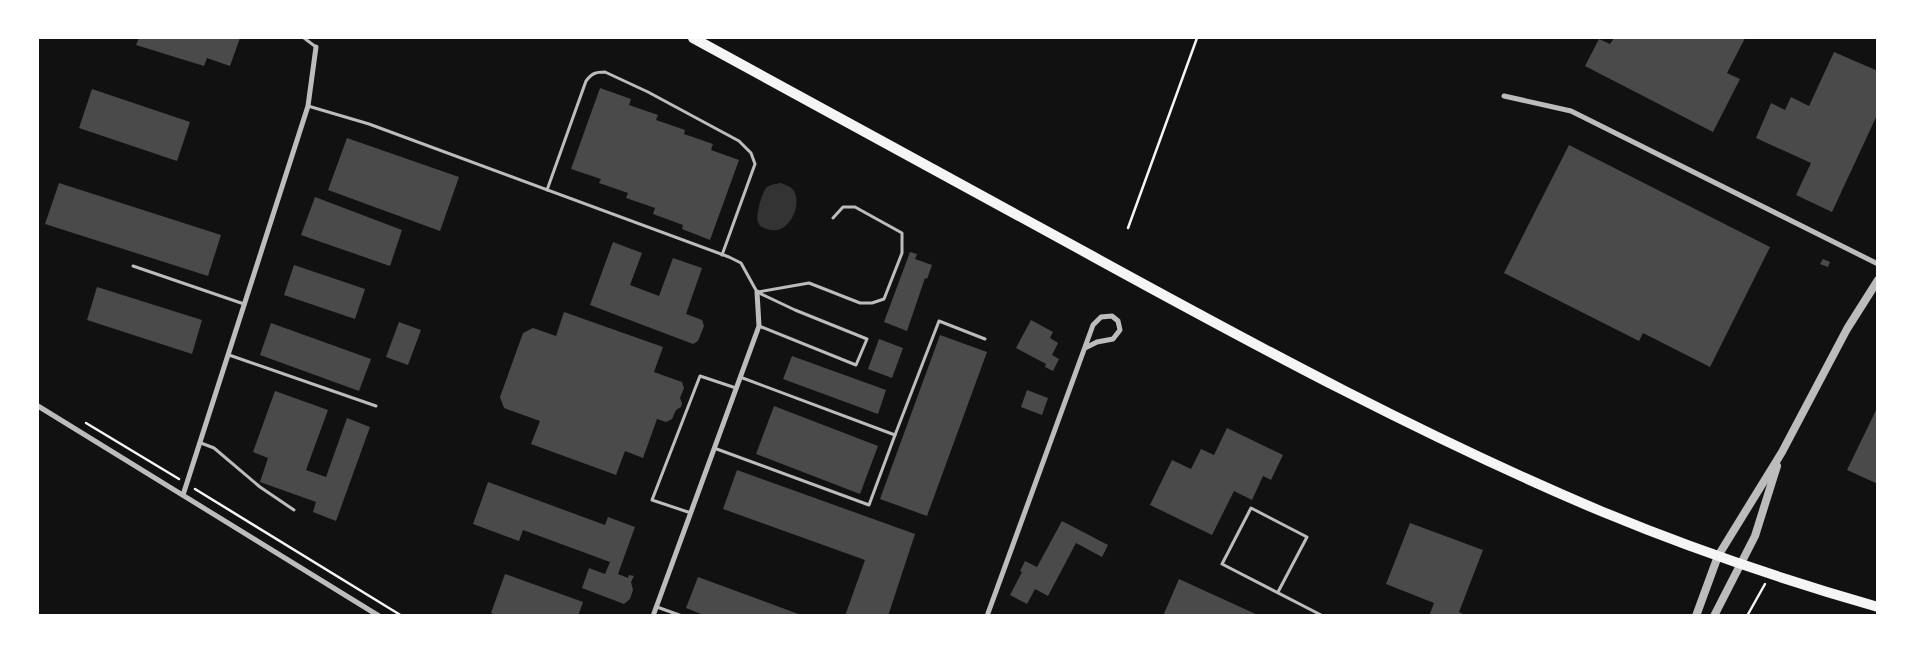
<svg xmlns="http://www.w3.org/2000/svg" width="1915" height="653" font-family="'PT Sans',sans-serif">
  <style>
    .water { fill: #333 }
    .building { fill: #4a4a4a }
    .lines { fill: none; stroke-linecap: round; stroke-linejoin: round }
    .path { stroke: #f5f5f5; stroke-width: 2.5 }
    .service { stroke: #bcbcbc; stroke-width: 3 }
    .minor { stroke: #bcbcbc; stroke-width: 5 }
    .tertiary { stroke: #bcbcbc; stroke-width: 8 }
    .primary { stroke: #f5f5f5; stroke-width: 10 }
  </style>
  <rect width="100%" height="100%" fill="#111"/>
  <path class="water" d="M781 183C785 185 791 186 794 191 803 208 786 237 767 229 763 228 759 226 758 222 755 216 762 193 766 188 770 184 776 184 781 183Z"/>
  <g class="building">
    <path d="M139 38H240L230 66 207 58 204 66 136 45Z"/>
    <path d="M1614 38H1745L1727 73 1740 79 1713 132 1585 66 1599 39 1610 44Z"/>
    <path d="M1834 52 1878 71V113L1832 212 1796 195 1811 163 1756 138 1771 103 1785 110 1791 97 1809 106Z"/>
    <path d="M600 88 631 99 629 105 658 115 656 120 685 130 684 134 713 144 711 150 739 160 710 240 682 229 683 225 653 214 655 208 626 198 628 193 599 183 601 179 571 169Z"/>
    <path d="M92 89 190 122 177 161 79 128Z"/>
    <path d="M347 138 459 177 440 231 328 190Z"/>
    <path d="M1569 145 1770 247 1710 367 1643 333 1639 341 1504 273Z"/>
    <path d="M59 183 221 235 208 276 45 224Z"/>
    <path d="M315 197 402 230 390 266 301 235Z"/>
    <path d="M613 242 642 253 630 285 659 296 673 258 702 268 686 314 702 320 704 326 698 341 693 344 590 305Z"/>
    <path d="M910 252 917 254 915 259 932 265 927 279 925 278 907 331 884 322Z"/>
    <path d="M1823 259 1830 262 1828 267 1820 264Z"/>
    <path d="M294 265 365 289 355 319 284 295Z"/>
    <path d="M97 287 202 320 192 354 87 320Z"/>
    <path d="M564 312 663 347 654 372 682 382 684 388 680 398 682 403 681 407 676 410 672 419 666 422 657 419 643 458 625 451 616 475 531 444 540 421 504 408 500 397 523 333 533 328 556 336Z"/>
    <path d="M1031 320 1053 332 1050 338 1058 343 1052 355 1059 359 1053 371 1045 367 1046 364 1016 348Z"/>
    <path d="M399 322 421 330 408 365 386 357Z"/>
    <path d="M271 323 371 359 359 391 260 355Z"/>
    <path d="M940 335 987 352 927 516 880 499Z"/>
    <path d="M879 339 903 348 892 378 868 369Z"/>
    <path d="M792 356 886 390 878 414 783 379Z"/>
    <path d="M1027 390 1048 398 1042 415 1021 407Z"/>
    <path d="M275 391 328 410 306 470 326 477 347 418 370 427 336 521 313 512 316 502 260 482 268 458 253 452Z"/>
    <path d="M774 406 878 446 860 494 756 454Z"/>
    <path d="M1878 406V484L1847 470Z"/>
    <path d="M1227 428 1283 455 1271 480 1263 476 1252 500 1234 491 1212 535 1150 505 1172 460 1191 469 1201 449 1214 455Z"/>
    <path d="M737 470 915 534 888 616H845L865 560 723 509Z"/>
    <path d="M488 482 605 525 608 517 635 527 618 574 628 578 629 575 634 576 631 582 633 590 630 599 624 604 582 588 589 568 605 574 610 562 523 530 519 541 473 524Z"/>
    <path d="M1062 521 1108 545 1102 557 1076 543 1048 596 1035 589 1027 604 1010 595 1022 572 1020 571 1025 561 1037 567Z"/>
    <path d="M1410 523 1483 550 1459 612 1467 616H1429L1434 603 1386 584Z"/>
    <path d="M505 574 583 602 578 616H498L491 613Z"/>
    <path d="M698 577 801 615V616H706L686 608Z"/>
    <path d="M1179 579 1260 616H1163Z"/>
  </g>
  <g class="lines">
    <g class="path">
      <path d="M1128 228 1197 38"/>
      <path d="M86 423 179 479"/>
      <path d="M195 489 402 616"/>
      <path d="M1747 616 1765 584"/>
    </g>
    <g class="service">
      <path d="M304 38 316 47"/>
      <path d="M308 106 369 124 729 257 741 263 757 292 795 310 867 339 856 365 759 326"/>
      <path d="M547 190 586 81C592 73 596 72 605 72L648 92 739 141 751 153 755 164 722 255"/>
      <path d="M133 266 244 304"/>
      <path d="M758 292 809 283 860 303H872L884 299 902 253V233L855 207H843L833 218"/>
      <path d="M229 355 376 406"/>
      <path d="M895 435 939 321 985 339"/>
      <path d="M201 443 214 448 260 487 294 510"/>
      <path d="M714 448 869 505 895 435 740 377"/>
      <path d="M691 513 652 500 700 376 736 388"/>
      <path d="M1278 592 1307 537 1251 508 1222 564 1323 616"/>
      <path d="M657 607 682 616"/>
    </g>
    <g class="minor">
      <path d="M1504 96 1571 111 1878 264"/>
      <path d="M38 406 379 616"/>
      <path d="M183 495 308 106 316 47"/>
      <path d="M653 616 759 326 757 292"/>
      <path d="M987 616 1093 325 1101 317 1112 316 1118 321 1120 330 1113 339 1097 342 1085 348"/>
    </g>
    <g class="tertiary">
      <path d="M1696 616 1718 556 1782 452 1847 329 1878 280"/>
      <path d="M1714 616 1755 536 1777 466"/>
    </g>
    <path class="primary" d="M693 38C827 111 960 184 1094 257 1260 348 1427 438 1603 512 1692 549 1784 580 1878 607"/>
  </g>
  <rect width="1915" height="653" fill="none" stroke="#ffffff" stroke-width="78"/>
</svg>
